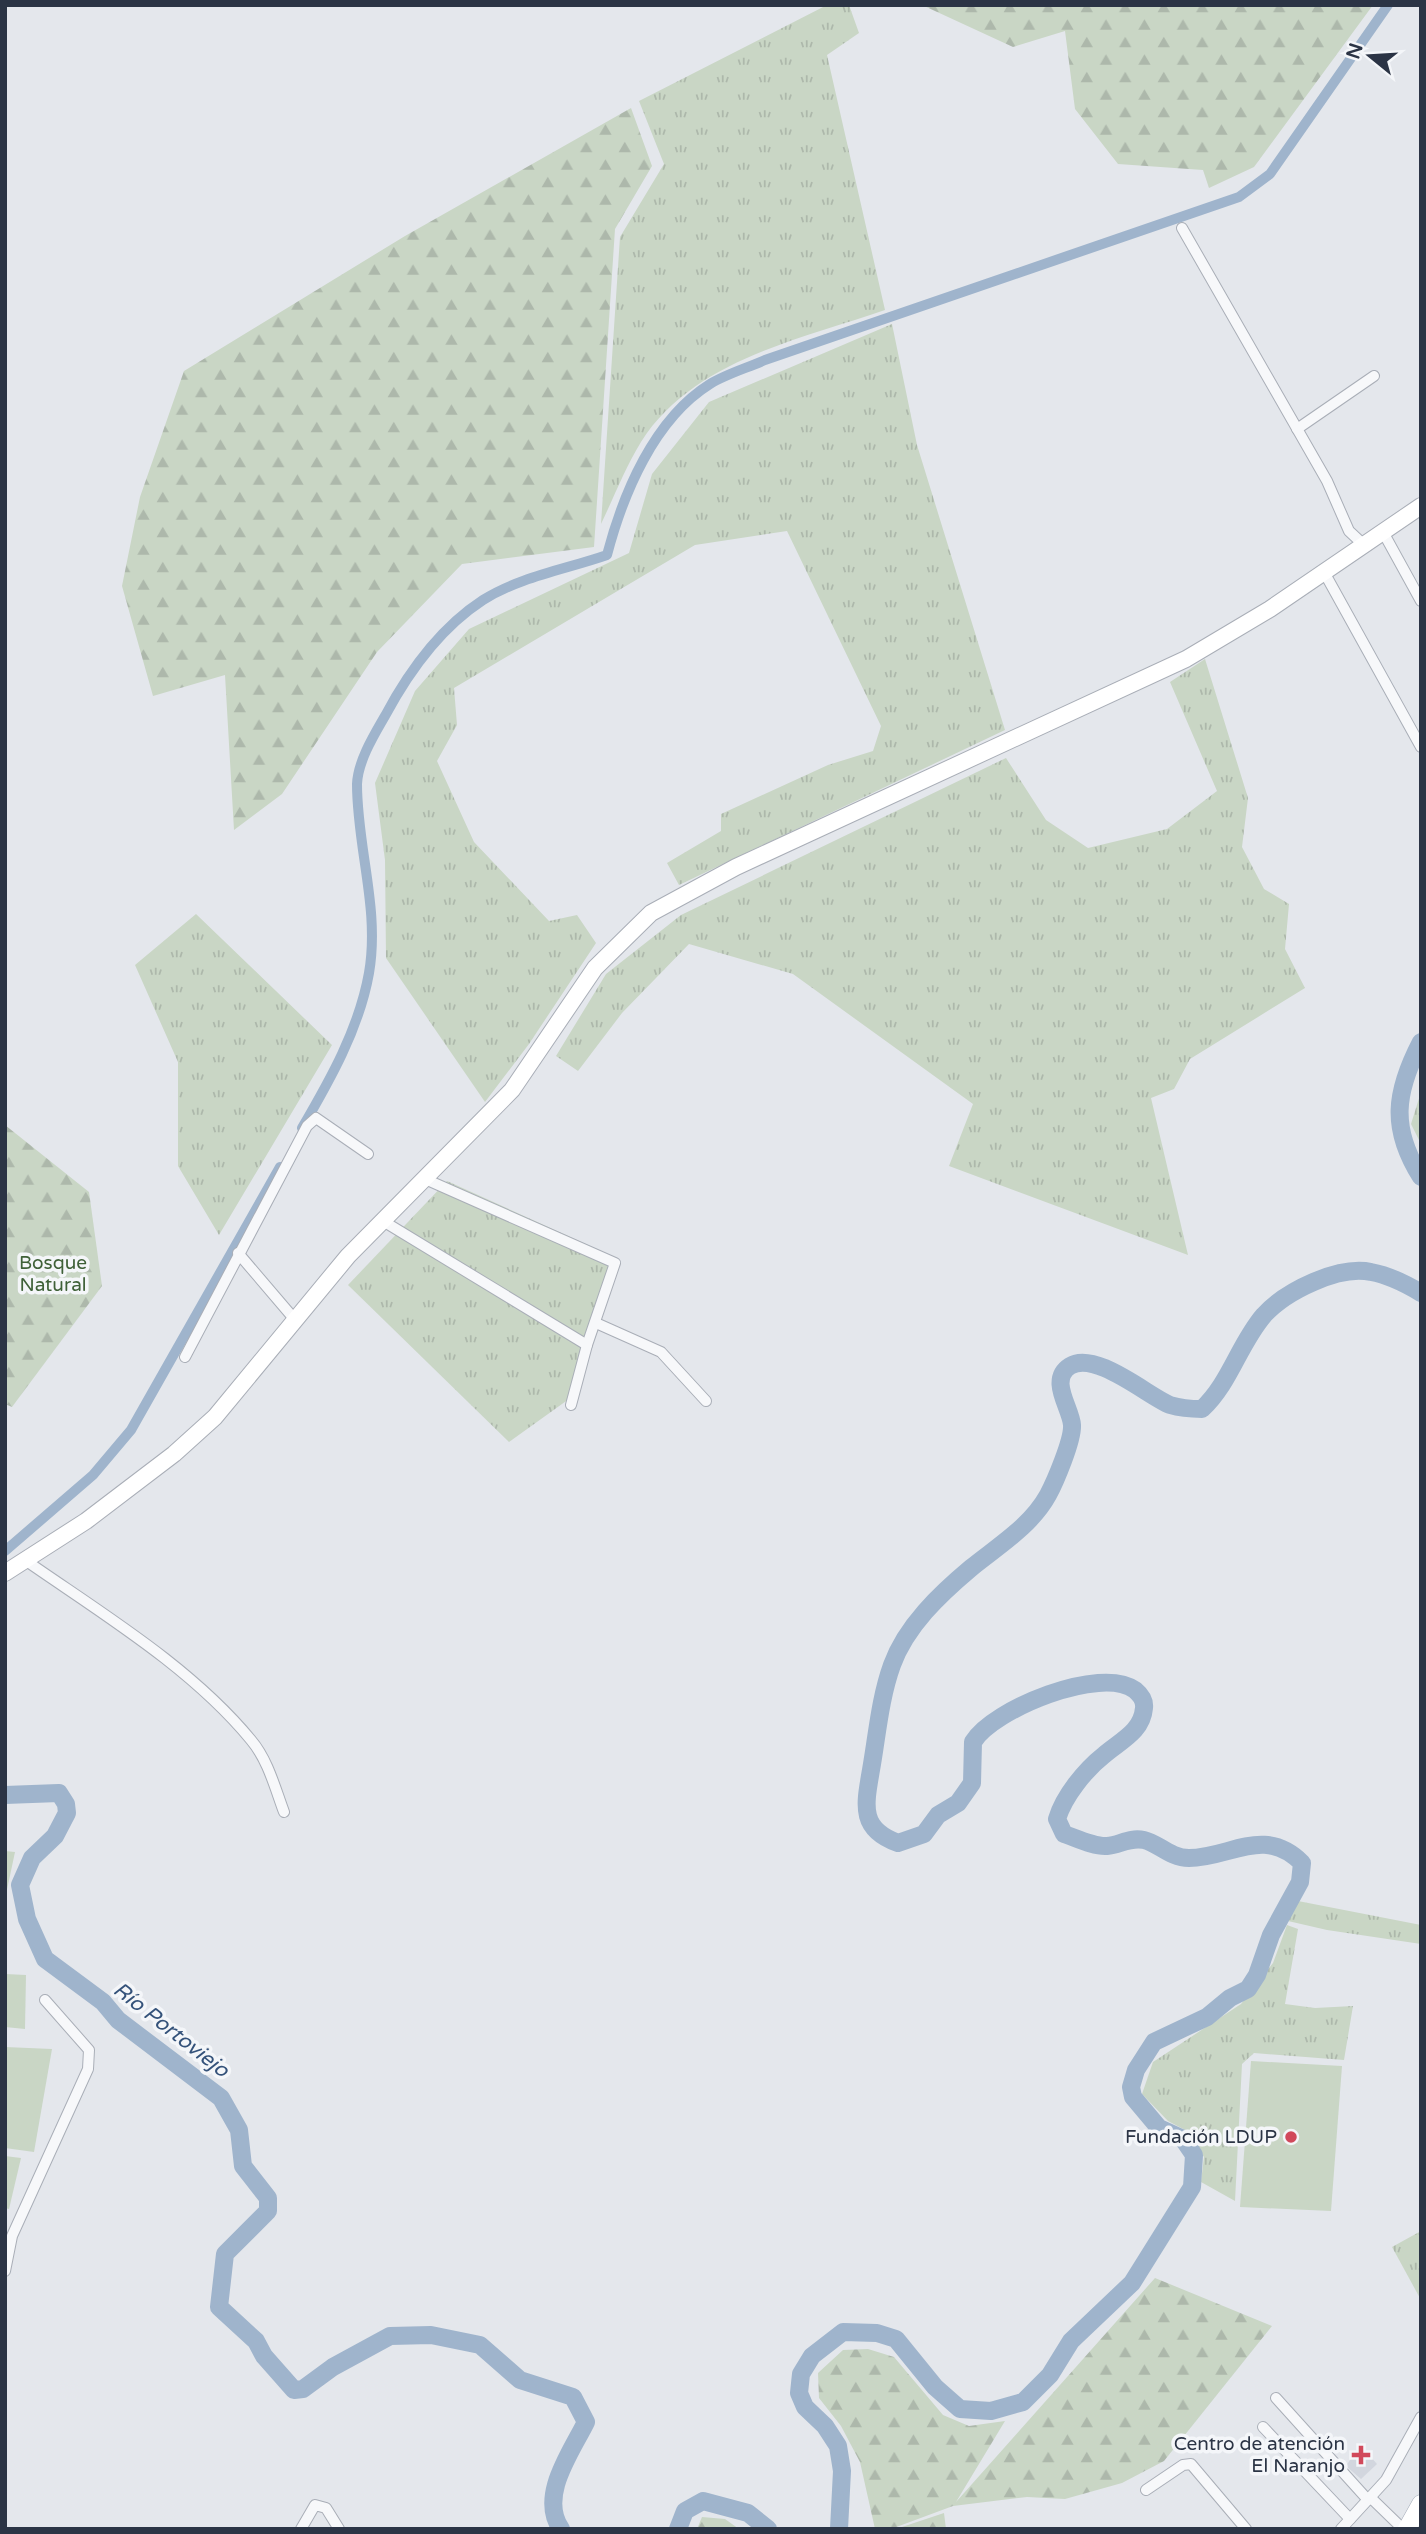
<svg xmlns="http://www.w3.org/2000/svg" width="1426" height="2534" font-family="'Varela Round',sans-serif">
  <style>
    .built { fill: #d2d6de }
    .grass { fill: url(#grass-tufts) }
    .forest { fill: url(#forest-firs) }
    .pitch { fill: #c9d6c5 }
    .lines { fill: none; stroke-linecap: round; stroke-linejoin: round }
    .canal { stroke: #9fb4cc; stroke-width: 10 }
    .river { stroke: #9fb4cc; stroke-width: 18 }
    .street-casing { stroke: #a9aeb7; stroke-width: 12 }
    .secondary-casing { stroke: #a9aeb7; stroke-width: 18 }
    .primary-casing { stroke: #a3abb8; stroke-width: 19 }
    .street { stroke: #f7f8fa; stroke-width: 10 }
    .secondary { stroke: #fff; stroke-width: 16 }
    .primary { stroke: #fff; stroke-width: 18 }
    .poi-dot { fill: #d1495b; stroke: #f4f6f9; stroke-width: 2.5 }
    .labels { text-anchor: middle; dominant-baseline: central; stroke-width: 7; stroke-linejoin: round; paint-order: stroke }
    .park-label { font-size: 19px; fill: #3f6138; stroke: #f4f6f9 }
    .poi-label { font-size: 19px; fill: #2b3445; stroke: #f4f6f9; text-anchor: end }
    .water-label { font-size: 21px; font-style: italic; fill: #34527a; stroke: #f4f6f9 }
  </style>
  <defs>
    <pattern id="grass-tufts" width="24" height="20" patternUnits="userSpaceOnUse" patternTransform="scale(1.75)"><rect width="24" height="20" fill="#c9d6c5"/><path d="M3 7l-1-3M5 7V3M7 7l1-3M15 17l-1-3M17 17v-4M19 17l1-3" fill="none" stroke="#adb8ab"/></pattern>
    <pattern id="forest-firs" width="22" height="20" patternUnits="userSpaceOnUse" patternTransform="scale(1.75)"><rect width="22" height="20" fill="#c9d6c5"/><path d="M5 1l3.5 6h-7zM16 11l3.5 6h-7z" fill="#adb8ab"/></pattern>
  </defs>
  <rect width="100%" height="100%" fill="#e4e7ec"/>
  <path class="built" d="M1360 2445 1377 2464 1361 2479 1346 2466Z"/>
  <g class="grass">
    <path d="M827 5H849L859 33 827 55 885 310C799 340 693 360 641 442 625 468 614 497 601 524L620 237 664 164 639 101Z"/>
    <path d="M892 324 917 445 1005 730 679 885 667 863 721 831V814L828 765 873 751 881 726 787 531 695 545 454 688 457 725 437 761 474 842 549 921 577 915 596 943 529 1044 485 1102 386 958 385 860 375 783 415 691 469 629 629 553 652 474 709 402Z"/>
    <path d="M1205 659 1248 798 1242 847 1264 889 1289 904 1285 949 1305 988 1190 1059 1174 1089 1151 1098 1188 1255 949 1166 973 1104 793 974 689 944 622 1013 578 1071 556 1056 606 974 681 915 1006 758 1046 820 1088 848 1167 829 1217 791 1170 682Z"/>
    <path d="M196 914 332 1045 219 1235 178 1166V1062L135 965Z"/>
    <path d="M1421 1092V1144L1411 1124Z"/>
    <path d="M447 1181 619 1259 569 1399 509 1442 348 1285Z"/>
    <path d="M1298 1901 1421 1925V1944L1327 1930 1288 1921Z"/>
    <path d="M1287 1925 1298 1929 1285 2004 1315 2008 1353 2006 1344 2060 1254 2053 1242 2064 1235 2201 1201 2182 1204 2157 1187 2131 1168 2121 1142 2094 1153 2062 1241 2004 1273 1963Z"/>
    <path d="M1421 2231V2300L1392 2247Z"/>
  </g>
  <g class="forest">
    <path d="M922 5H1373L1254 167 1209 188 1203 170 1118 164 1075 109 1065 31 1013 47Z"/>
    <path d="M631 108 652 166 615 229 594 547 462 564 377 652 282 794 234 830 225 675 153 696 122 586 140 497 184 371 405 236Z"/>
    <path d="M5 1125 89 1192 102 1286 12 1407 5 1404Z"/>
    <path d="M1155 2278 1272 2326 1164 2461 1122 2483 1065 2499 1027 2497 953 2506 891 2529H875L860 2462 841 2426 819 2398 818 2373 843 2350 868 2349 894 2357 943 2415 969 2426 1005 2421 956 2502Z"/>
    <path d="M944 2513 946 2529H896Z"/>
    <path d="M702 2517 725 2519 739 2529H697Z"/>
  </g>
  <g class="pitch">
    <path d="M5 1851 15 1852 5 1899Z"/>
    <path d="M5 1974 26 1975 25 2029 5 2027Z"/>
    <path d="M5 2047 52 2049 34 2152 5 2148Z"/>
    <path d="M1251 2061 1342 2066 1331 2211 1240 2207Z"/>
    <path d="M5 2156 21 2158 9 2209 5 2208Z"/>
  </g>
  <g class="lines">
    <g class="canal">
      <path d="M302 1128C330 1080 359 1029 369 973 380 909 357 848 357 784 358 761 374 735 385 716 409 671 440 628 483 600 519 577 567 569 607 555 623 494 654 419 710 384 726 374 747 368 765 360L1239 197 1270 174 1388 5"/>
      <path d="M5 1551 93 1475 131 1430 280 1167"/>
    </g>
    <g class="river">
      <path d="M1421 1042C1395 1092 1390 1128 1421 1177"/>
      <path d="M5 1795 59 1793 66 1804 67 1813 55 1836 32 1858 20 1885 27 1919 45 1959 103 2002 118 2020 221 2098 239 2130 243 2166 268 2198V2211L225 2254 219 2307 256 2341 264 2356 294 2390 303 2389 333 2367 390 2336 431 2335 480 2345 520 2380 573 2397 586 2422C572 2451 538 2496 561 2529"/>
      <path d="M678 2529 685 2511 703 2501 748 2513 768 2529"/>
      <path d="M839 2529 842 2471 838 2446 825 2426 805 2407 799 2393 801 2374 812 2356 843 2332 877 2333 896 2339 935 2387 960 2409 991 2411 1023 2402 1050 2375 1071 2341 1132 2283 1192 2187 1194 2155 1183 2139 1159 2128 1133 2097 1131 2087 1136 2070 1154 2042 1207 2017 1230 1998 1248 1989 1257 1975 1271 1935 1300 1882 1302 1863C1264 1825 1230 1858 1189 1858 1170 1858 1158 1843 1144 1840 1129 1837 1120 1845 1107 1846 1094 1847 1076 1838 1064 1834L1057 1819C1064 1796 1085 1770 1104 1755 1120 1741 1142 1732 1144 1708 1145 1700 1141 1695 1135 1690 1101 1665 993 1709 973 1742L972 1783 958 1803 938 1815 924 1834 898 1843C859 1829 865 1805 871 1770 877 1736 880 1698 892 1665 906 1626 940 1594 971 1568 998 1546 1031 1526 1048 1495 1055 1482 1073 1440 1072 1425 1071 1408 1048 1380 1070 1366 1095 1350 1148 1396 1170 1405 1180 1408 1192 1409 1202 1409 1230 1383 1239 1344 1264 1315 1286 1291 1339 1265 1371 1272 1388 1275 1406 1284 1421 1293"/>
    </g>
    <defs>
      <g id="street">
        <path d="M1182 228 1327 481 1349 531 1365 546"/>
        <path d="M1297 429 1374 376"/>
        <path d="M1383 532 1421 601"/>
        <path d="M1324 572 1421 747"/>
        <path d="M425 1179 615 1263 587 1345 571 1405"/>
        <path d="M383 1221 587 1345"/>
        <path d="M238 1253 296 1321"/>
        <path d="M596 1323 661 1352 706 1401"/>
        <path d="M185 1357 307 1126 316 1118 368 1154"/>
        <path d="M25 1560C101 1613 191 1667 251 1740 268 1760 275 1788 284 1812"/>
        <path d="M5 2271 12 2236 88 2069 89 2050 45 2000"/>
        <path d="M1276 2398 1368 2500"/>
        <path d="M1263 2427 1350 2519"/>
        <path d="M1146 2490 1183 2465 1191 2464 1246 2529"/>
        <path d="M1370 2497 1403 2529"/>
        <path d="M301 2529 315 2505 326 2508 339 2529"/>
        <path d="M1341 2529 1386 2480 1421 2417"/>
      </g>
      <path id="secondary" d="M5 1573 86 1521 174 1454 215 1417 348 1256 512 1090 595 968 651 913 736 867 1186 659 1270 609 1421 506"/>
      <path id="primary" d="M1407 2529 1421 2504"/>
    </defs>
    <use href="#street" class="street-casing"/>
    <use href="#secondary" class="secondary-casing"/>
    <use href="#primary" class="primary-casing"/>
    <use href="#street" class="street"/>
    <use href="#secondary" class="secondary"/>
    <use href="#primary" class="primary"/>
  </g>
  <g class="poi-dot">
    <circle cx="1291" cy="2137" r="7"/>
    <path d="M1357.5 2444.5h7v7h7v7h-7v7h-7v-7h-7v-7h7z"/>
  </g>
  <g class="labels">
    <g class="park-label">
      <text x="53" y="1263">Bosque<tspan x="53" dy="22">Natural</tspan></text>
    </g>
    <g class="poi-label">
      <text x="1277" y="2137">Fundación LDUP</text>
      <text x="1345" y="2444">Centro de atención<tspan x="1345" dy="22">El Naranjo</tspan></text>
    </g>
    <g class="water-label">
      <text transform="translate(171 2030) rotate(38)">Río Portoviejo</text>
    </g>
  </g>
  <rect width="1426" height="2534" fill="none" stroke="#2b3445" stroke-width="14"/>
  <g transform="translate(1370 56) rotate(288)" stroke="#f4f6f9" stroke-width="5" paint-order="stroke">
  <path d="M0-5L12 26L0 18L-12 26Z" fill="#2b3445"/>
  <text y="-10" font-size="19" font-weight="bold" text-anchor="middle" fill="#2b3445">N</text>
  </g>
</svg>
